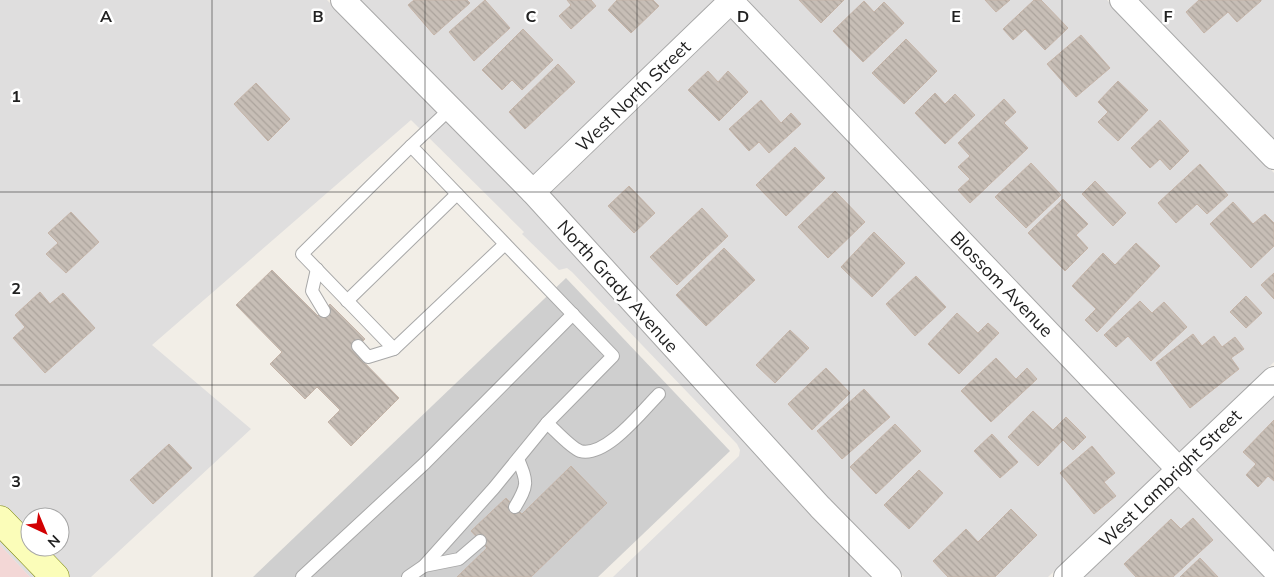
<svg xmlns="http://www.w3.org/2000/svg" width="1274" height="577" font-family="Mulish,sans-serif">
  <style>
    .residential { fill: #dfdede }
    .commercial { fill: #f3d7d6 }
    .religious { fill: #cfcfcf }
    .building { fill: url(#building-back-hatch); stroke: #c5b4a8 }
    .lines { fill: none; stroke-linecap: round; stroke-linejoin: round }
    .lane-casing { stroke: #a8a8a8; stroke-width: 14 }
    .street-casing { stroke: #a8a8a8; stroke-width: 26 }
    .secondary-casing { stroke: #738000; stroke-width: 29 }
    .lane { stroke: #fff; stroke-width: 12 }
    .street { stroke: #fff; stroke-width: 24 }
    .secondary { stroke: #fbfdb9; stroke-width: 28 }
    .grid { fill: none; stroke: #212121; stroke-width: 1; stroke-opacity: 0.55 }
    .labels { text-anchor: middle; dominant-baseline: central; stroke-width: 5; stroke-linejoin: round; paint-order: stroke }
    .street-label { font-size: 18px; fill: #212121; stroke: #fff }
    .grid-label { font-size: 16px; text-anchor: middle; font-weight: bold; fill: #212121; stroke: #fff; stroke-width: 5; stroke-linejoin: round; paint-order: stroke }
  </style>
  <defs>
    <pattern id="building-back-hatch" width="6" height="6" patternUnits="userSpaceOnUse" patternTransform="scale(1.25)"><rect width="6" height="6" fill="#c7beb6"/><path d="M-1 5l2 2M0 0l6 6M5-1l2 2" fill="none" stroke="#aba39c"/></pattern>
  </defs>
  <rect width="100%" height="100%" fill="#f2eee7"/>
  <g class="residential">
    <path d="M0 0H327L525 200 873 577H613L739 456 740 450 737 444 572 272 567 268 559 270 522 234 524 232 411 120 152 345 251 429 91 577H70L41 547H60V517H30V535L0 504Z"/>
    <path d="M358 0H714L532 176Z"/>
    <path d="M750 0H1107L1274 173V362L1178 453 747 3Z"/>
    <path d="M1138 0H1274V142Z"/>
    <path d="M731 18 1163 468 1048 577H904L828 499 549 194Z"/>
    <path d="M1274 396V553L1196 471Z"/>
    <path d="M1180 486 1267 577H1084Z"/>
    <path d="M0 536 40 577H30L0 545Z"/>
  </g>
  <path class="commercial" d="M0 545 30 577H0Z"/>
  <path class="religious" d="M566 278 730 451 598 577H253Z"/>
  <g class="building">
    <path d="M414 0H467L470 3 434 35 408 5Z"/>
    <path d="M485 0 510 28 474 61 449 32Z"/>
    <path d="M567 0H591L596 6 571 29 559 16 571 5Z"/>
    <path d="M617 0H653L659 6 631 33 608 10Z"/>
    <path d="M799 0H844L821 23Z"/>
    <path d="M985 0H1010L996 12Z"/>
    <path d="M1034 0H1041L1068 28 1045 50 1025 29 1013 40 1003 29Z"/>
    <path d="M1199 0H1261V1L1237 22 1228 12 1204 33 1186 12Z"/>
    <path d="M864 1 874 12 884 2 904 23 863 62 833 31Z"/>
    <path d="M523 29 553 60 522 90 512 80 502 90 482 70Z"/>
    <path d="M1081 35 1110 68 1076 97 1047 64Z"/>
    <path d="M906 39 937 71 904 104 872 73Z"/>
    <path d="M558 64 575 82 525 129 509 112Z"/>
    <path d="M708 71 718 82 728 71 748 92 719 121 688 90Z"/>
    <path d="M1118 81 1148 110 1118 141 1098 122 1108 112 1098 102Z"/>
    <path d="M256 83 290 119 268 141 234 104Z"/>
    <path d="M935 93 945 104 955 94 975 115 945 144 915 113Z"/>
    <path d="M1004 99 1016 112 1004 123 1028 148 970 203 958 190 970 179 958 167 970 156 958 143Z"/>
    <path d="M761 100 781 123 791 113 801 124 769 153 759 142 749 151 729 129Z"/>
    <path d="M1160 120 1189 151 1170 170 1160 159 1150 168 1131 148Z"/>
    <path d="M795 147 825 178 786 216 756 185Z"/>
    <path d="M1031 163 1061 195 1026 228 995 197Z"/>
    <path d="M1200 164 1228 195 1207 214 1197 204 1176 223 1158 203Z"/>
    <path d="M1095 181 1126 213 1113 226 1082 194Z"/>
    <path d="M629 186 655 213 634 233 608 206Z"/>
    <path d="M835 191 865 222 828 258 798 227Z"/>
    <path d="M1063 199 1088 224 1076 235 1088 248 1065 271 1028 233Z"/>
    <path d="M1233 202 1253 224 1265 214 1274 223V246L1251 268 1210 224Z"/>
    <path d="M702 208 728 236 677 285 650 257Z"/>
    <path d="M71 212 99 242 66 273 46 254 58 243 48 233Z"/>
    <path d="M874 232 905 263 872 297 841 267Z"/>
    <path d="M1136 243 1160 266 1097 332 1085 320 1096 309 1072 286 1103 253 1115 265Z"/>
    <path d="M724 248 755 280 706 326 676 295Z"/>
    <path d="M272 270 318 316 330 304 365 339 353 351 399 398 351 446 328 422 340 410 317 387 305 399 270 364 282 352 236 305Z"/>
    <path d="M1274 273V299L1261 285Z"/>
    <path d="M916 276 946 307 915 336 886 304Z"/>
    <path d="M40 292 50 304 63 293 95 328 45 373 13 338 25 327 15 315Z"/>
    <path d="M1246 296 1262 313 1246 328 1230 312Z"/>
    <path d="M1140 301 1152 313 1164 302 1187 327 1151 361 1128 336 1116 347 1104 335Z"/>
    <path d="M957 313 978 333 988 323 999 333 959 374 928 344Z"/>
    <path d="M790 330 809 348 775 383 756 365Z"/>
    <path d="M1193 334 1202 346 1214 336 1222 347 1235 337 1244 349 1231 358 1239 369 1190 408 1156 363Z"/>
    <path d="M996 358 1016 379 1027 368 1037 379 991 422 961 391Z"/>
    <path d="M826 368 850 393 812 430 788 404Z"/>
    <path d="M864 389 890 417 842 459 817 431Z"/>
    <path d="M1033 411 1053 430 1066 417 1086 437 1073 450 1063 440 1038 466 1008 437Z"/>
    <path d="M1274 420V481L1268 476 1258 487 1246 475 1256 464 1243 452Z"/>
    <path d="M895 424 921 451 876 494 850 467Z"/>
    <path d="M992 434 1018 462 1000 478 974 451Z"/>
    <path d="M169 444 192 468 153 504 130 480Z"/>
    <path d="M1092 446 1115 473 1104 482 1116 496 1094 514 1060 473Z"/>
    <path d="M571 466 607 503 531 577H457L487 548 471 531 506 498 522 514Z"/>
    <path d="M919 470 943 493 909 529 884 505Z"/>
    <path d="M1011 509 1037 535 995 577H948L933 561 966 529 978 542Z"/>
    <path d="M1193 518 1213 540 1173 577H1136L1124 564 1171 519 1181 529Z"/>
    <path d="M1200 558 1218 577H1180Z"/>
  </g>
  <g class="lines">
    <defs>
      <g id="lane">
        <path d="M411 146 302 254 394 349 505 244"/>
        <path d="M317 269 312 291 324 311"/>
        <path d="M347 301 457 194"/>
        <path d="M358 346 368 357 394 349"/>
        <path d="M547 423C555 430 571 448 580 451 606 458 642 411 659 394"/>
        <path d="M515 507C528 485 528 483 518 459"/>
        <path d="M424 566 459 559 480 541"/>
        <path d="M302 577 425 463 573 314"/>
        <path d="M408 577 424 566 494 488 547 423 613 356 411 146 450 109"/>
      </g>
      <g id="street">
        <path d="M343 0 533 192 820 507 889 577"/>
        <path d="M730 0 1274 569"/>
        <path d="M1122 0 1274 157"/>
        <path d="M533 192 732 0"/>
        <path d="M1066 577 1274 379"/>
      </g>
      <path id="secondary" d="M0 520 55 577"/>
    </defs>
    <use href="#lane" class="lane-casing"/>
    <use href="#street" class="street-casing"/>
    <use href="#secondary" class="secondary-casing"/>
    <use href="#lane" class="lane"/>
    <use href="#street" class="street"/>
    <use href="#secondary" class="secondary"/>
  </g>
  <path class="grid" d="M212 0V577M425 0V577M637 0V577M849 0V577M1062 0V577M0 192H1274M0 385H1274"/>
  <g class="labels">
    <g class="street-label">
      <text transform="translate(633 96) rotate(-44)">West North Street</text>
      <text transform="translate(1002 284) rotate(46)">Blossom Avenue</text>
      <text transform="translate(618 286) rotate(48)">North Grady Avenue</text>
      <text transform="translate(1170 478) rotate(-44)">West Lambright Street</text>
    </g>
  </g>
  <g class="grid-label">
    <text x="106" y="22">A</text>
    <text x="318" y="22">B</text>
    <text x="531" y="22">C</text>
    <text x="743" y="22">D</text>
    <text x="956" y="22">E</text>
    <text x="1168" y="22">F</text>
    <text x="16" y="102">1</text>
    <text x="16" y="294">2</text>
    <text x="16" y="487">3</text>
  </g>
  <g transform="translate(45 532) rotate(136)"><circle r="24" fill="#ffffff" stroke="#a6a6a6"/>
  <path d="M0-4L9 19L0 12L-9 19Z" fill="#d20002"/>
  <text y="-8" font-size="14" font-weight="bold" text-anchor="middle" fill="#212121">N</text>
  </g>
</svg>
